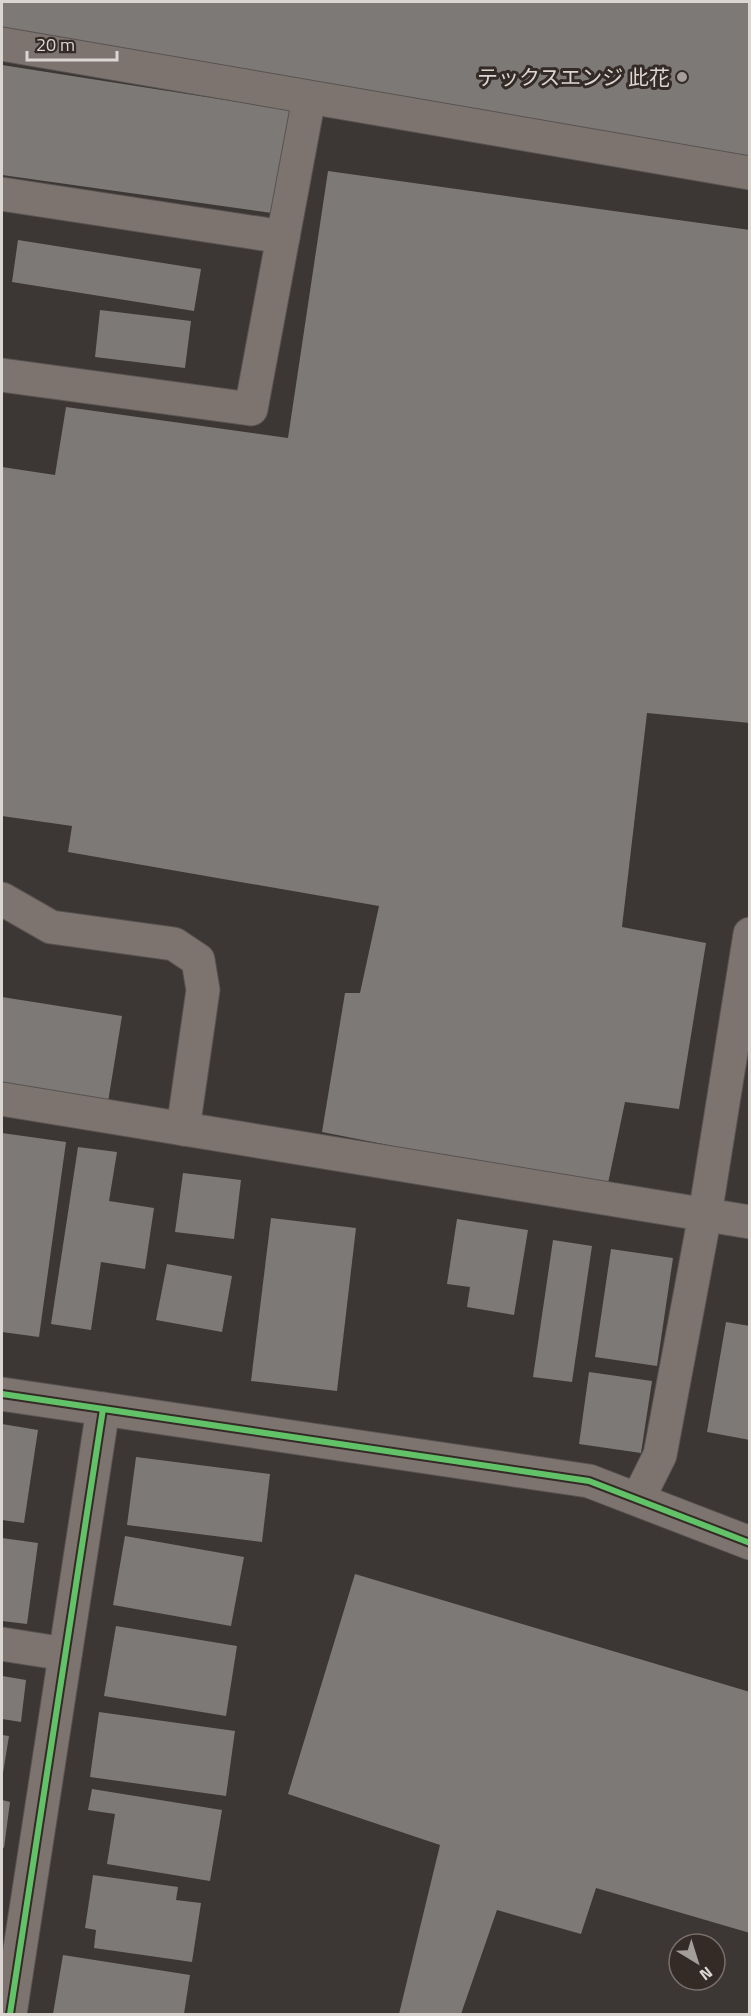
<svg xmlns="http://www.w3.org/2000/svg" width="751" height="2016" font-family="'Titillium Web','Noto Sans JP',sans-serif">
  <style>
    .building { fill: #7d7977 }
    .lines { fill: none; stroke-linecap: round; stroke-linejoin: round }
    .minor-casing { stroke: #585451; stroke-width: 35 }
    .minor { stroke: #7d736f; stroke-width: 33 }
    .cycleway-casing { stroke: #342b27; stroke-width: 10 }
    .cycleway { stroke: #61c268; stroke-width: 6 }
    .poi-dot { fill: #a49e9b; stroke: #342b27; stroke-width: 2 }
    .labels { text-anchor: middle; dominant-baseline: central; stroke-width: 6; stroke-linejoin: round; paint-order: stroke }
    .poi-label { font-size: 21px; fill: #dcd6d3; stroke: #342b27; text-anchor: end }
  </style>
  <rect width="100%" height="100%" fill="#3c3634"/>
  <g class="building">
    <path d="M2 2H750V163L2 38Z"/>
    <path d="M2 65 290 110 272 213 2 175Z"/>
    <path d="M328 171 750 230V723L647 713 622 927 706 943 679 1109 625 1102 607 1188 322 1132 345 993H360L379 906 68 852 72 826 2 816V467L55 475 66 407 288 438Z"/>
    <path d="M18 240 201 269 194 311 12 282Z"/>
    <path d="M100 310 191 321 185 368 95 357Z"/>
    <path d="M2 997 122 1016 108 1102 2 1085Z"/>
    <path d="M2 1133 66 1142 39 1337 2 1332Z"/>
    <path d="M78 1147 117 1152 109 1201 154 1208 145 1269 101 1262 91 1330 51 1324Z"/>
    <path d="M183 1173 241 1180 234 1239 175 1232Z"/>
    <path d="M271 1218 356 1228 337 1391 251 1381Z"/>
    <path d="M457 1219 528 1230 514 1315 467 1307 470 1287 447 1284Z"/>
    <path d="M553 1240 592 1246 572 1382 533 1377Z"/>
    <path d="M611 1249 673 1258 657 1366 595 1357Z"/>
    <path d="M167 1264 232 1276 222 1332 156 1320Z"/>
    <path d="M726 1322 750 1326V1440L707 1432Z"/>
    <path d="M589 1372 652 1381 641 1453 579 1444Z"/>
    <path d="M2 1424 38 1430 24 1523 2 1520Z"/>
    <path d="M136 1457 270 1474 262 1542 127 1525Z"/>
    <path d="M125 1536 244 1557 231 1626 113 1605Z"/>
    <path d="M2 1538 38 1543 27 1624 2 1621Z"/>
    <path d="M355 1574 750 1692V1933L596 1888 581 1934 497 1910 461 2014H399L440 1845 288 1794Z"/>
    <path d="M116 1626 237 1646 226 1716 104 1696Z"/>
    <path d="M2 1676 26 1680 21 1722 2 1719Z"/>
    <path d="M99 1712 235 1731 226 1796 90 1777Z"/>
    <path d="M2 1735 9 1736 3 1773H2Z"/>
    <path d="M92 1789 222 1810 210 1881 107 1864 115 1814 88 1810Z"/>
    <path d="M2 1800 10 1802 4 1848 2 1847Z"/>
    <path d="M93 1875 178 1887 176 1900 201 1903 192 1962 94 1948 96 1930 85 1928Z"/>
    <path d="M63 1955 190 1975 184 2014H53Z"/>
  </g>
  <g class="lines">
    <defs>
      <g id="minor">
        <path d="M2 44 750 173"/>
        <path d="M2 194 283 237 251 409 2 375"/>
        <path d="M283 237 309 98"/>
        <path d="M2 899 51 927 174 944 198 960 203 990 183 1129"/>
        <path d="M2 1099 750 1222"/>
        <path d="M2 1394 589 1481 750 1543"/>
        <path d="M638 1499 660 1455 705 1215 750 934"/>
        <path d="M2 1644 65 1654"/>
        <path d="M10 2014 103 1409"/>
      </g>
    </defs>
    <use href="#minor" class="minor-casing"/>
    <use href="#minor" class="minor"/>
    <defs>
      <g id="cycleway">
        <path d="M2 1394 589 1481 750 1543"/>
        <path d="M10 2014 103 1409"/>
      </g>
    </defs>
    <use href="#cycleway" class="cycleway-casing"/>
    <use href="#cycleway" class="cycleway"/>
  </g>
  <circle class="poi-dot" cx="682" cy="77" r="6"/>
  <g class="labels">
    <g class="poi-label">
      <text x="670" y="77">テックスエンジ 此花</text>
    </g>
  </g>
  <rect width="751" height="2016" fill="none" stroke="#dcd6d3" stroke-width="6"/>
  <g transform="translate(697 1962) rotate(142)"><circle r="28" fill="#342b27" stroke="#776f6c" stroke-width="1.5"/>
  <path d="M0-4.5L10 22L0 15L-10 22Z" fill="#a49e9b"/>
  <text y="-9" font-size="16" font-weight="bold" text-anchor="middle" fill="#dcd6d3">N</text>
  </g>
  <path d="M27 51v9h90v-9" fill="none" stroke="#dcd6d3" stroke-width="3"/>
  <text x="36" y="51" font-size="18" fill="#dcd6d3" stroke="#342b27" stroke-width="4.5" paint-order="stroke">20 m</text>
</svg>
